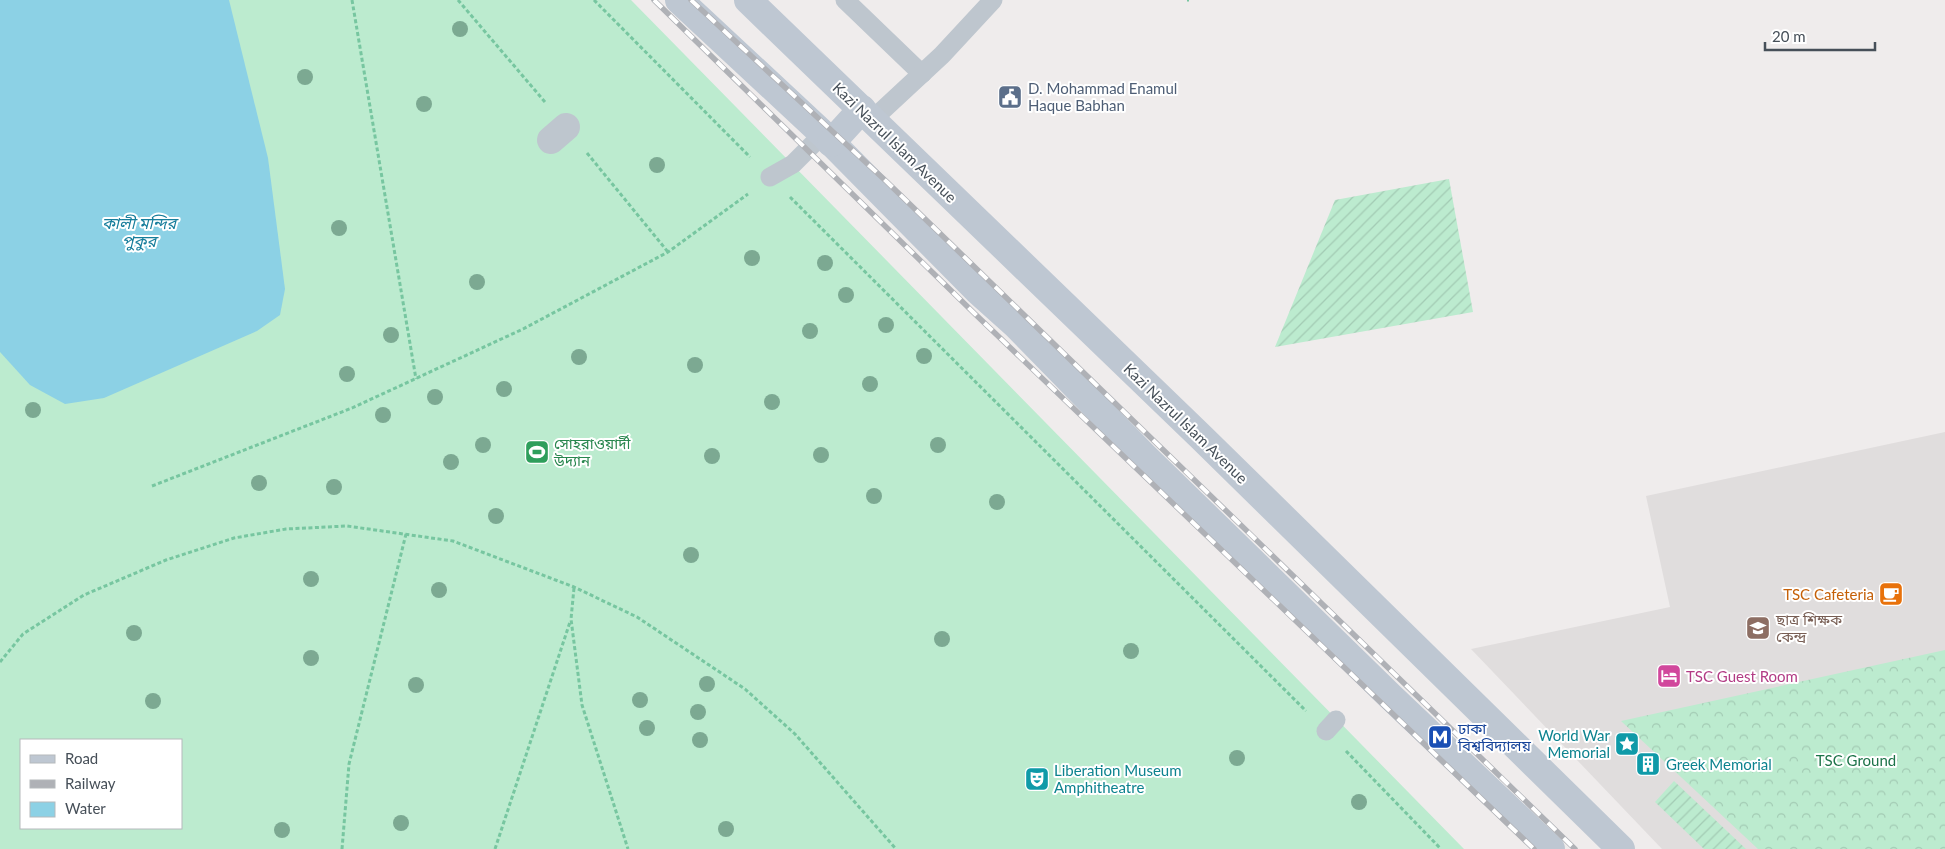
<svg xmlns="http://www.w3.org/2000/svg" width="1945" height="849" font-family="Lato,'Noto Sans Bengali',sans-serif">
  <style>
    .education { fill: #e0dddd }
    .grass { fill: #bcebcf; fill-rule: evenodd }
    .forest { fill: url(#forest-crowns) }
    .garden { fill: url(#garden-furrows) }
    .water { fill: #8cd1e5 }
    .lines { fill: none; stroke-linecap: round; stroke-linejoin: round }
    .path { stroke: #77c6a0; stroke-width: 3; stroke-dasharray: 4 2.5; stroke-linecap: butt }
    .service { stroke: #bec6ce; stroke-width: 19 }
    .pedestrian { stroke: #bec6ce; stroke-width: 28 }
    .secondary { stroke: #bec7d2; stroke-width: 28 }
    .rail-casing { stroke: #afb1b6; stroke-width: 5.5 }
    .rail { stroke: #fff; stroke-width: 4; stroke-dasharray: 11; stroke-linecap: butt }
    .tree { fill: #7ca992 }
    .labels { text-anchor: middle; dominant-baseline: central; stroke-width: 4; stroke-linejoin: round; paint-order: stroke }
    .service-label { font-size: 15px; fill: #4e5e75; stroke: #fff; text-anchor: start }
    .street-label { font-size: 15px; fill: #464f58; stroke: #fff }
    .leisure-label { font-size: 15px; fill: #27864d; stroke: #fff; text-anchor: start }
    .food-label { font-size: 15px; fill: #c56008; stroke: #fff; text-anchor: end }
    .education-label { font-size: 15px; fill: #785e54; stroke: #fff; text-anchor: start }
    .hotel-label { font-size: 15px; fill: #b23c85; stroke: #fff; text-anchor: start }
    .transit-label { font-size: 15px; fill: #164399; stroke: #fff; text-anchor: start }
    .culture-label { font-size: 15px; fill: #0d838f; stroke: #fff; text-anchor: start }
    .park-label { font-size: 15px; fill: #1d7349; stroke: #fff }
    .water-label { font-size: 16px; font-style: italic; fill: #167d9b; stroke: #fff }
  </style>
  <defs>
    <pattern id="forest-crowns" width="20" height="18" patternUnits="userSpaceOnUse" patternTransform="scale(1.25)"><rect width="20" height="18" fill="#bcebcf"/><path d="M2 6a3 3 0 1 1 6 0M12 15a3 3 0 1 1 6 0" fill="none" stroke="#a3cbb4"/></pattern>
    <pattern id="garden-furrows" width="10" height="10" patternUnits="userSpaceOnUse" patternTransform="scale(1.25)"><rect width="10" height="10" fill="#bcebcf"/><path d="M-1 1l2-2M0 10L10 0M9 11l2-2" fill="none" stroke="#a3cbb4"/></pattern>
  </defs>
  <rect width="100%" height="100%" fill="#efecec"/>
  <path class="education" d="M1945 432V849H1662L1471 649 1670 607 1646 496Z"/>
  <path class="grass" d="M0 0H631L1464 849H0ZM21 740H181V828H21Z"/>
  <path class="forest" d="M1945 650V849H1758L1621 721Z"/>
  <g class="garden">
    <path d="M1449 179 1473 312 1275 347 1335 200Z"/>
    <path d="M1674 781 1746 849H1704L1655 802Z"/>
  </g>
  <path class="water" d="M0 0H229L268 158 285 289 280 315 257 331 104 398 65 404 30 385 0 352Z"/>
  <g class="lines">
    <g class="path">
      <path d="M352 0 416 379"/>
      <path d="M458 0 545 102"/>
      <path d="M594 0 750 157"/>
      <path d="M1187 0H1189"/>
      <path d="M587 153 668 252"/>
      <path d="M790 197 1306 711"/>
      <path d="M152 486 352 408 523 329 668 252 748 194"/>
      <path d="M574 588 571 619 582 705 628 849"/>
      <path d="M0 662 23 634 84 595 166 560 234 538 286 529 347 526 453 541 574 587 637 617 745 689 795 734 896 849"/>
      <path d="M1346 751 1441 849"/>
      <path d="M342 849 349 764 406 534"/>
      <path d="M495 849 570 622"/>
    </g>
    <g class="service">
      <path d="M845 0 922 74"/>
      <path d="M872 120 942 55 993 0"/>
      <path d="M770 177 793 164 823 134"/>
      <path d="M1326 731 1336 720"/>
    </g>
    <path class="pedestrian" d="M551 140 566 127"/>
    <g class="secondary">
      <path d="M679 0 823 134 977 290 1015 324 1144 456 1391 697 1551 849"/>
      <path d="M748 0 1200 436 1621 849"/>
      <path d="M831 143 862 109"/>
    </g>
    <defs>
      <g id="rail">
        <path d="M654 0 974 313 1534 849"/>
        <path d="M691 0 887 182 1575 849"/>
      </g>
    </defs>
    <use href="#rail" class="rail-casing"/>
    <use href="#rail" class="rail"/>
  </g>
  <g class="tree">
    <circle cx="460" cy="29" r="8"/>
    <circle cx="305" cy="77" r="8"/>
    <circle cx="424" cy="104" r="8"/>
    <circle cx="657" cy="165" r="8"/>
    <circle cx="339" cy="228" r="8"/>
    <circle cx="752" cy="258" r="8"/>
    <circle cx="825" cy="263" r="8"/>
    <circle cx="477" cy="282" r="8"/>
    <circle cx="846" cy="295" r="8"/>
    <circle cx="886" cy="325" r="8"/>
    <circle cx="810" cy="331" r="8"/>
    <circle cx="391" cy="335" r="8"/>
    <circle cx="924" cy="356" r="8"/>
    <circle cx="579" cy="357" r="8"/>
    <circle cx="695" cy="365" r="8"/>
    <circle cx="347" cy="374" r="8"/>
    <circle cx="870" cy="384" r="8"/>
    <circle cx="504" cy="389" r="8"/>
    <circle cx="435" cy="397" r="8"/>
    <circle cx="772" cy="402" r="8"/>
    <circle cx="33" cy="410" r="8"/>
    <circle cx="383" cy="415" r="8"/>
    <circle cx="483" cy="445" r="8"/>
    <circle cx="938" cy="445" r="8"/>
    <circle cx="821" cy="455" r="8"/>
    <circle cx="712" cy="456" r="8"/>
    <circle cx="451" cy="462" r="8"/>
    <circle cx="259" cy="483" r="8"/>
    <circle cx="334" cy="487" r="8"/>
    <circle cx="874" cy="496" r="8"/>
    <circle cx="997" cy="502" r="8"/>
    <circle cx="496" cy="516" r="8"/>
    <circle cx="691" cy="555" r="8"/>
    <circle cx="311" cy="579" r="8"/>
    <circle cx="439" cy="590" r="8"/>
    <circle cx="134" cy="633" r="8"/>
    <circle cx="942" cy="639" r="8"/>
    <circle cx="1131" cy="651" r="8"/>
    <circle cx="311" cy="658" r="8"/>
    <circle cx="707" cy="684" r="8"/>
    <circle cx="416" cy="685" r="8"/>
    <circle cx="640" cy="700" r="8"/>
    <circle cx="153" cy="701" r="8"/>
    <circle cx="698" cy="712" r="8"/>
    <circle cx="647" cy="728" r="8"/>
    <circle cx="700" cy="740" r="8"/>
    <circle cx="1237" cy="758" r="8"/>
    <circle cx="1359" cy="802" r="8"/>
    <circle cx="401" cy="823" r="8"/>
    <circle cx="726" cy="829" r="8"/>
    <circle cx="282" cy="830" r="8"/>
  </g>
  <defs>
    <symbol id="civic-square" viewBox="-11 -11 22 22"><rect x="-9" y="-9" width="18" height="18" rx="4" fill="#5c6f8a" stroke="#fff"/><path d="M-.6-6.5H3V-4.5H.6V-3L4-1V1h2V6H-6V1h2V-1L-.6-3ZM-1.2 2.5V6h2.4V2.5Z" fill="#fff"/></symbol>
    <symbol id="stadium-square" viewBox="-11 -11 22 22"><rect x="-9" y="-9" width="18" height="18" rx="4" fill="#2e9e5b" stroke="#fff"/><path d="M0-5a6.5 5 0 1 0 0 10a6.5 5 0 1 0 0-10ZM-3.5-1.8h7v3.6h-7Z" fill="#fff"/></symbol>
    <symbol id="cafe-square" viewBox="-11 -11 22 22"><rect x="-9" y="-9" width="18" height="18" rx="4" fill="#e8710a" stroke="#fff"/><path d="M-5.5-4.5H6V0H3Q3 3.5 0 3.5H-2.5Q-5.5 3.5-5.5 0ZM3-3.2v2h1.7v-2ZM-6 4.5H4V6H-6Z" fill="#fff"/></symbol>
    <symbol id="university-square" viewBox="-11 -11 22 22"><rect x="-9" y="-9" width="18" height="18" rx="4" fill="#8d6e63" stroke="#fff"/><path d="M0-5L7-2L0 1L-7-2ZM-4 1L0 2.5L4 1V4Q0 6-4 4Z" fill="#fff"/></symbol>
    <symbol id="hotel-square" viewBox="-11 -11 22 22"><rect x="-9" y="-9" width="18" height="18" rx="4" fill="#d1479c" stroke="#fff"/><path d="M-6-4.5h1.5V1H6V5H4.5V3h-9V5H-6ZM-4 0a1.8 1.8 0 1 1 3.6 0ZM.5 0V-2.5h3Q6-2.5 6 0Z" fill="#fff"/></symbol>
    <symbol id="metro-square" viewBox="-11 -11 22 22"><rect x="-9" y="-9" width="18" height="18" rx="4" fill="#1a4fb4" stroke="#fff"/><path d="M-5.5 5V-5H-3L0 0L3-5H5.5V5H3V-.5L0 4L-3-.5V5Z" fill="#fff"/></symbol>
    <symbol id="sight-square" viewBox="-11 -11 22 22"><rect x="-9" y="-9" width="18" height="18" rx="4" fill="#0f9aa8" stroke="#fff"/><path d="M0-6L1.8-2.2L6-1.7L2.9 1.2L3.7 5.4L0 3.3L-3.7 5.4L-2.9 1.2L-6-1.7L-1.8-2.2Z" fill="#fff"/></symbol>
    <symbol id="building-square" viewBox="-11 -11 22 22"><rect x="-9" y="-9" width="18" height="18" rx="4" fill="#0f9aa8" stroke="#fff"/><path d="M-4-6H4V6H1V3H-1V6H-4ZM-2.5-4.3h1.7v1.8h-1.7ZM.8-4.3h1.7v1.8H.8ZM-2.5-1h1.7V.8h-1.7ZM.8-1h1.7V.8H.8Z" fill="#fff"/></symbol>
    <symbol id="theatre-square" viewBox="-11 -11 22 22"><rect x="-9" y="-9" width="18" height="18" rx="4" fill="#0f9aa8" stroke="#fff"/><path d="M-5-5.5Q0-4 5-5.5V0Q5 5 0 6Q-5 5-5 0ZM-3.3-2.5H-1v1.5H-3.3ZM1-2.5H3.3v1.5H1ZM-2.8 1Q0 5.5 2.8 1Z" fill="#fff"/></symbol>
  </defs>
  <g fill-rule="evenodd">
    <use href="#civic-square" x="996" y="83" width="28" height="28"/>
    <use href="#stadium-square" x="523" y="438" width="28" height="28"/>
    <use href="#cafe-square" x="1877" y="580" width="28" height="28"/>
    <use href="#university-square" x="1744" y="614" width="28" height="28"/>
    <use href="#hotel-square" x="1655" y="662" width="28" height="28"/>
    <use href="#metro-square" x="1426" y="723" width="28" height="28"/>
    <use href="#sight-square" x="1613" y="730" width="28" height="28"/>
    <use href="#building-square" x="1634" y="750" width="28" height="28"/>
    <use href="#theatre-square" x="1023" y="765" width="28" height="28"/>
  </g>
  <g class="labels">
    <g class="service-label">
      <text x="1028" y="88">D. Mohammad Enamul<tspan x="1028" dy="17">Haque Babhan</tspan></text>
    </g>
    <g class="street-label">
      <text transform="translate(895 142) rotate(44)">Kazi Nazrul Islam Avenue</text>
      <text transform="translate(1186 423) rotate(44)">Kazi Nazrul Islam Avenue</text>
    </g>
    <g class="leisure-label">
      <text x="554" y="443">সোহরাওয়ার্দী<tspan x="554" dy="17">উদ্যান</tspan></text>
    </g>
    <g class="food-label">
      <text x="1874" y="594">TSC Cafeteria</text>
    </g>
    <g class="education-label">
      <text x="1776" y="619">ছাত্র শিক্ষক<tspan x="1776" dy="17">কেন্দ্র</tspan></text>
    </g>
    <g class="hotel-label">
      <text x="1686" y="676">TSC Guest Room</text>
    </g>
    <g class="transit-label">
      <text x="1458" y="728">ঢাকা<tspan x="1458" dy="17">বিশ্ববিদ্যালয়</tspan></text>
    </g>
    <g class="culture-label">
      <text x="1610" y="735" text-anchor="end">World War<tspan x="1610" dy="17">Memorial</tspan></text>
      <text x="1666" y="764">Greek Memorial</text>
      <text x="1054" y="770">Liberation Museum<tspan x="1054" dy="17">Amphitheatre</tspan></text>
    </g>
    <g class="park-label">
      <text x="1856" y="760">TSC Ground</text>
    </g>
    <g class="water-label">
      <text x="139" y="222">কালী মন্দির<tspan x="139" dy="18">পুকুর</tspan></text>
    </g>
  </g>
  <rect x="20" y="739" width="162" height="90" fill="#ffffff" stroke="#b5b9bc"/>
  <rect x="30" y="755" width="25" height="8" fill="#bec7d2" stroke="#b5b9bc"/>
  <text x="65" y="764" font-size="15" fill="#464f58">Road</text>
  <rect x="30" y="780" width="25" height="8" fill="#afb1b6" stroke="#b5b9bc"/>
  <text x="65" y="789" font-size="15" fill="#464f58">Railway</text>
  <rect x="30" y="802" width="25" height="15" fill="#8cd1e5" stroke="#b5b9bc"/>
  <text x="65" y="814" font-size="15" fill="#464f58">Water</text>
  <path d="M1765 42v8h110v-8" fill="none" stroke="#464f58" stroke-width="2.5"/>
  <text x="1772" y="42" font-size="15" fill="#464f58" stroke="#ffffff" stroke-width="4" paint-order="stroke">20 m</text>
</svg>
